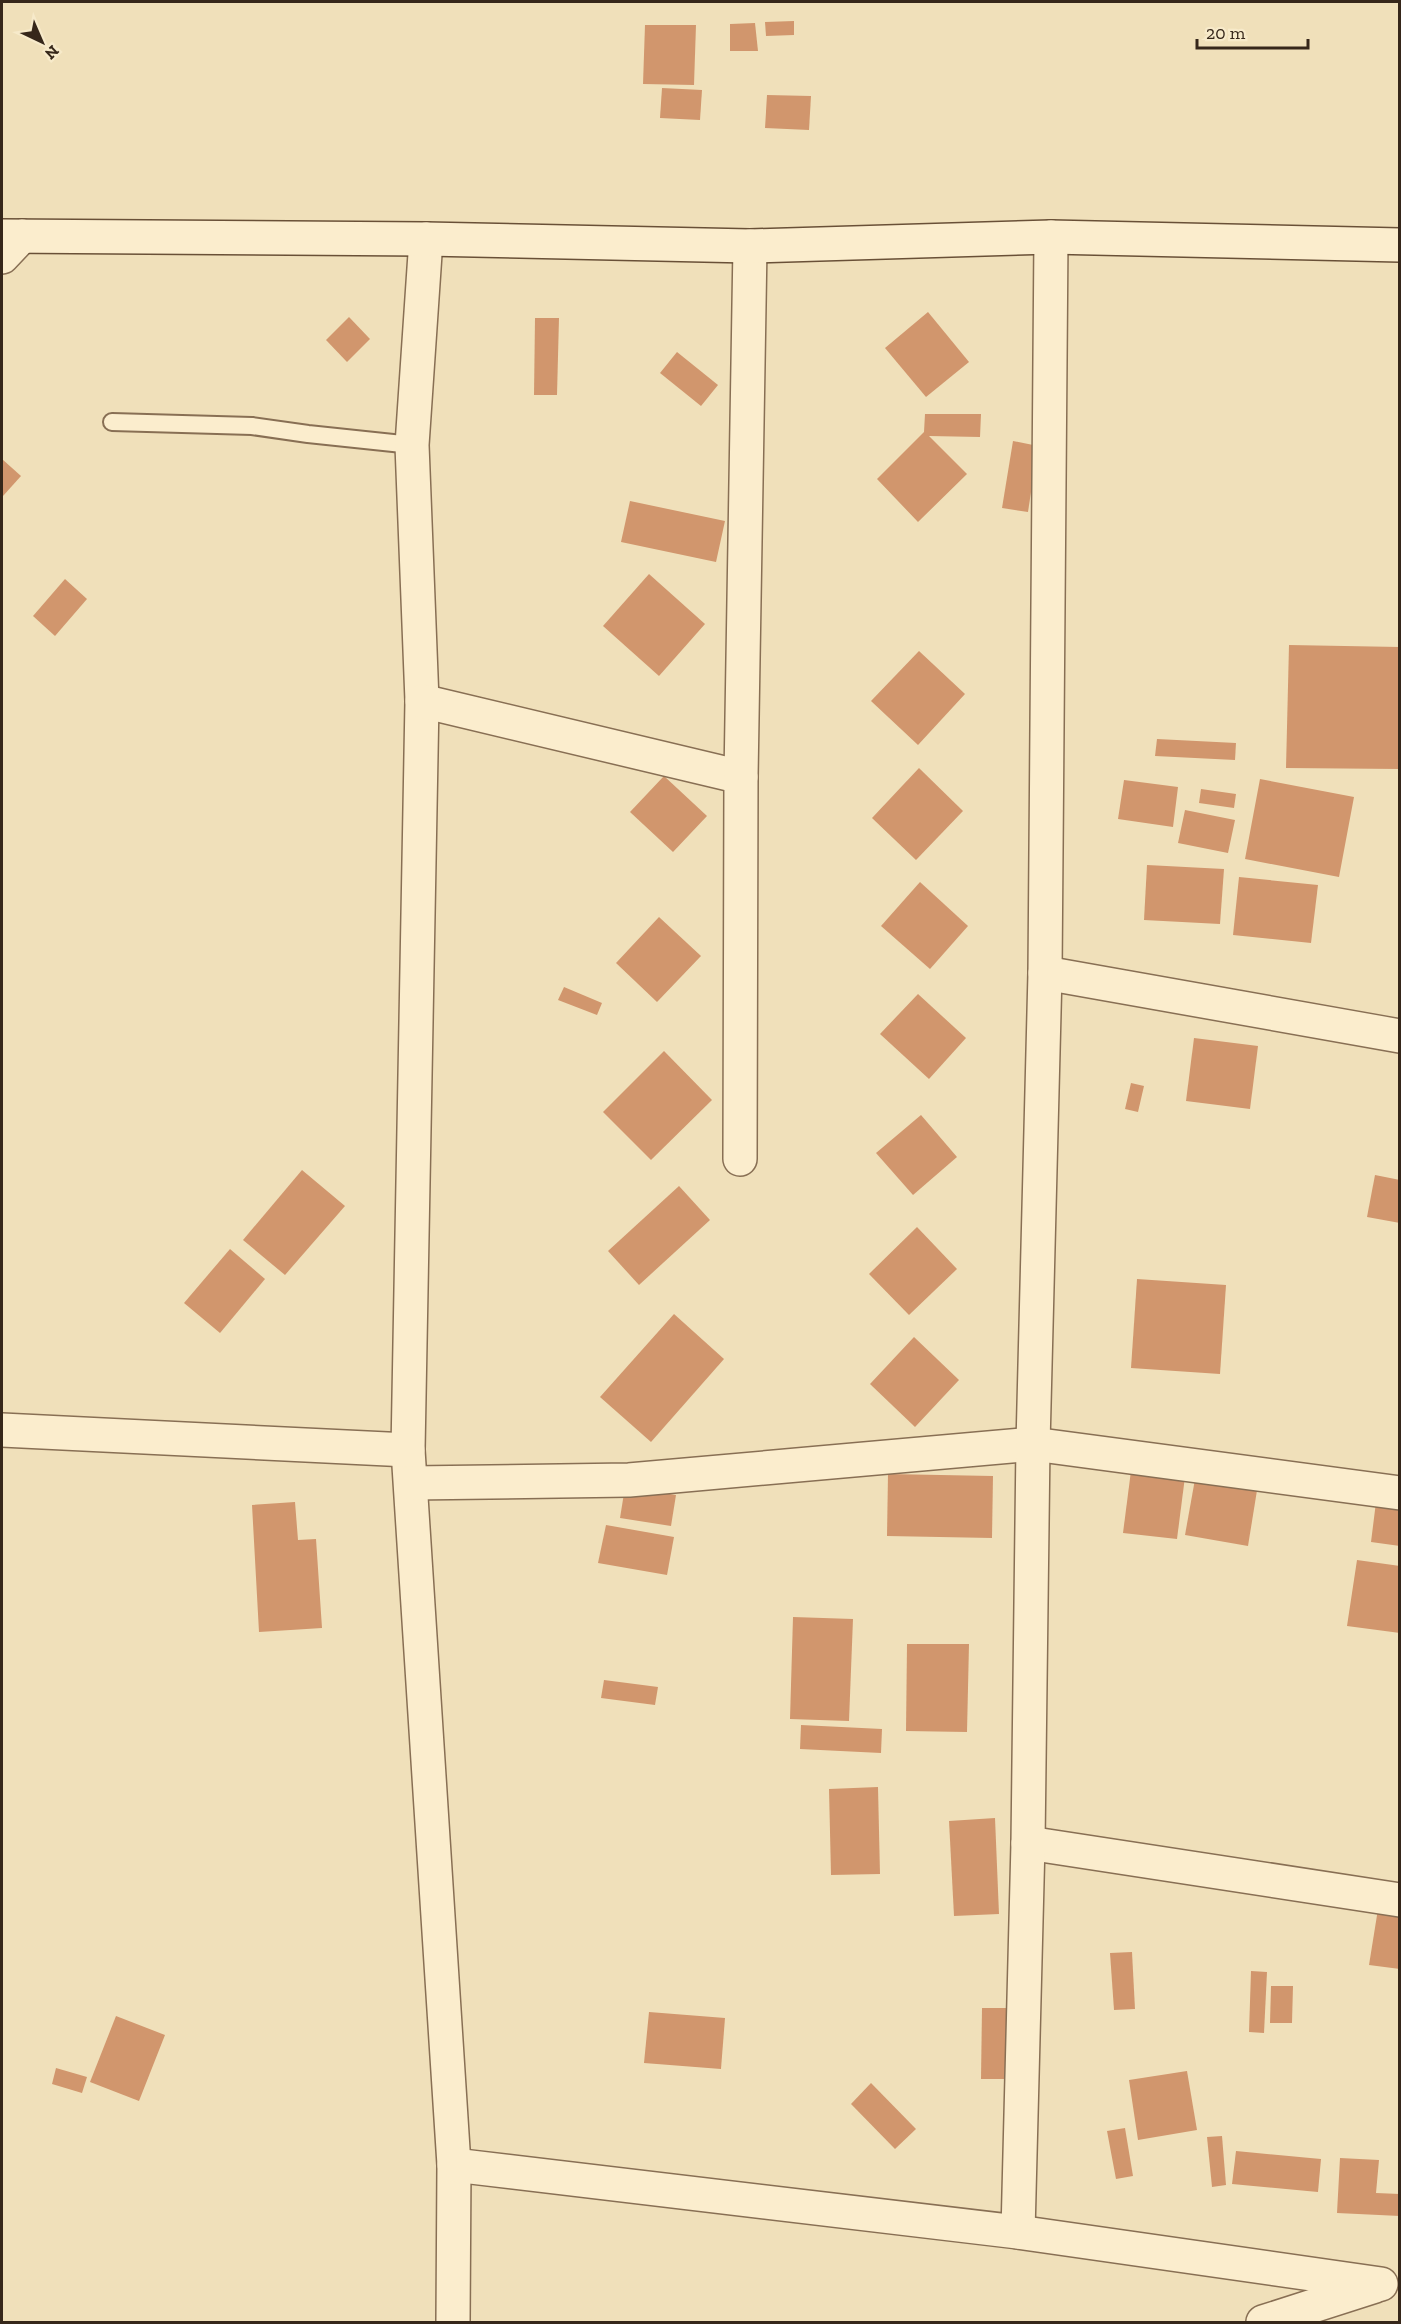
<svg xmlns="http://www.w3.org/2000/svg" width="1401" height="2324" font-family="'Zilla Slab',serif">
  <style>
    .building { fill: #d1966d }
    .lines { fill: none; stroke-linecap: round; stroke-linejoin: round }
    .lane-casing { stroke: #886f54; stroke-width: 20 }
    .street-casing { stroke: #886f54; stroke-width: 36 }
    .secondary-casing { stroke: #695037; stroke-width: 36 }
    .lane { stroke: #fbedcd; stroke-width: 16 }
    .street { stroke: #fbedcd; stroke-width: 33 }
    .secondary { stroke: #fbedcd; stroke-width: 33 }
  </style>
  <rect width="100%" height="100%" fill="#f0e0ba"/>
  <g class="building">
    <path d="M794 21V35L766 36 765 22Z"/>
    <path d="M755 23 758 51H730V24Z"/>
    <path d="M645 25H696L694 85 643 84Z"/>
    <path d="M662 88 702 90 700 120 660 118Z"/>
    <path d="M767 95 811 96 809 130 765 128Z"/>
    <path d="M928 312 969 362 926 397 885 348Z"/>
    <path d="M349 317 370 339 347 362 326 340Z"/>
    <path d="M535 318H559L557 395H534Z"/>
    <path d="M677 352 718 385 701 406 660 373Z"/>
    <path d="M925 414H981L980 437 929 436 967 474 918 522 877 479 924 432Z"/>
    <path d="M1013 441 1038 446 1028 512 1002 508Z"/>
    <path d="M2 459 21 476 3 496 2 495Z"/>
    <path d="M630 501 725 521 716 562 621 542Z"/>
    <path d="M649 574 705 624 659 676 603 626Z"/>
    <path d="M65 579 87 599 55 636 33 616Z"/>
    <path d="M1289 645 1400 647V769L1286 768Z"/>
    <path d="M919 651 965 694 918 745 871 701Z"/>
    <path d="M1157 739 1236 743 1235 760 1155 756Z"/>
    <path d="M919 768 963 811 916 860 872 818Z"/>
    <path d="M664 776 707 816 673 852 630 812Z"/>
    <path d="M1260 779 1354 797 1339 877 1245 859Z"/>
    <path d="M1124 780 1178 787 1173 827 1118 819Z"/>
    <path d="M1201 789 1236 794 1234 808 1199 803Z"/>
    <path d="M1185 810 1235 820 1228 853 1178 843Z"/>
    <path d="M1147 865 1224 869 1220 924 1144 920Z"/>
    <path d="M1239 877 1318 885 1311 943 1233 935Z"/>
    <path d="M920 882 968 926 930 969 881 926Z"/>
    <path d="M659 917 701 956 657 1002 616 963Z"/>
    <path d="M564 987 602 1003 597 1015 558 1000Z"/>
    <path d="M918 994 966 1038 929 1079 880 1034Z"/>
    <path d="M1194 1038 1258 1046 1250 1109 1186 1101Z"/>
    <path d="M664 1051 712 1100 651 1160 603 1112Z"/>
    <path d="M1131 1083 1144 1086 1138 1112 1125 1109Z"/>
    <path d="M921 1115 957 1157 913 1195 876 1153Z"/>
    <path d="M302 1170 345 1206 285 1275 243 1240Z"/>
    <path d="M1375 1175 1400 1180V1223L1367 1217Z"/>
    <path d="M679 1186 710 1220 639 1285 608 1251Z"/>
    <path d="M917 1227 957 1269 909 1315 869 1274Z"/>
    <path d="M230 1249 265 1279 220 1333 184 1303Z"/>
    <path d="M1137 1279 1226 1285 1220 1374 1131 1368Z"/>
    <path d="M674 1314 724 1359 651 1442 600 1397Z"/>
    <path d="M914 1337 959 1380 915 1427 870 1384Z"/>
    <path d="M1132 1463 1186 1469 1177 1539 1123 1533Z"/>
    <path d="M1197 1468 1259 1478 1248 1546 1185 1535Z"/>
    <path d="M888 1474 993 1476 992 1538 887 1536Z"/>
    <path d="M625 1487 676 1495 671 1526 620 1518Z"/>
    <path d="M1377 1494 1400 1496V1546L1371 1542Z"/>
    <path d="M295 1502 298 1540 316 1539 322 1628 259 1632 252 1505Z"/>
    <path d="M606 1525 674 1537 667 1575 598 1563Z"/>
    <path d="M1357 1560 1400 1566V1633L1347 1626Z"/>
    <path d="M793 1617 853 1619 849 1721 790 1719Z"/>
    <path d="M907 1644H969L967 1732 906 1731Z"/>
    <path d="M604 1680 658 1687 655 1705 601 1698Z"/>
    <path d="M801 1725 882 1729 881 1753 800 1749Z"/>
    <path d="M878 1787 880 1874 831 1875 829 1789Z"/>
    <path d="M995 1818 999 1914 954 1916 949 1821Z"/>
    <path d="M1378 1909 1400 1912V1969L1369 1965Z"/>
    <path d="M1132 1952 1135 2009 1114 2010 1110 1953Z"/>
    <path d="M1251 1971 1267 1972 1264 2033 1249 2032Z"/>
    <path d="M1271 1986H1293L1292 2023H1270Z"/>
    <path d="M982 2008H1020V2079H981Z"/>
    <path d="M649 2012 725 2018 721 2069 644 2063Z"/>
    <path d="M116 2016 165 2035 139 2101 90 2082Z"/>
    <path d="M56 2068 87 2077 82 2093 52 2084Z"/>
    <path d="M1187 2071 1197 2130 1138 2140 1129 2080Z"/>
    <path d="M871 2083 916 2129 895 2149 851 2104Z"/>
    <path d="M1125 2128 1133 2176 1116 2179 1107 2131Z"/>
    <path d="M1222 2136 1226 2185 1212 2187 1207 2137Z"/>
    <path d="M1236 2151 1321 2159 1318 2192 1232 2184Z"/>
    <path d="M1340 2158 1379 2160 1376 2193 1400 2194V2216L1337 2213Z"/>
  </g>
  <g class="lines">
    <defs>
      <path id="lane" d="M112 422 252 426 308 434 412 445"/>
      <g id="street">
        <path d="M426 239 412 445 422 701 408 1450 454 2165 453 2322"/>
        <path d="M2 257 22 236"/>
        <path d="M422 701 741 777"/>
        <path d="M1045 973 1400 1036"/>
        <path d="M740 1159 741 777 750 246"/>
        <path d="M2 1430 408 1450"/>
        <path d="M411 1483 629 1480 1033 1444 1400 1493"/>
        <path d="M1028 1843 1400 1900"/>
        <path d="M454 2165 1018 2232 1381 2284"/>
        <path d="M1018 2232 1028 1843 1033 1444 1045 973 1051 237"/>
        <path d="M1263 2322 1375 2286"/>
      </g>
      <path id="secondary" d="M2 236 426 239 750 246 1051 237 1400 245"/>
    </defs>
    <use href="#lane" class="lane-casing"/>
    <use href="#street" class="street-casing"/>
    <use href="#secondary" class="secondary-casing"/>
    <use href="#lane" class="lane"/>
    <use href="#street" class="street"/>
    <use href="#secondary" class="secondary"/>
  </g>
  <rect width="1401" height="2324" fill="none" stroke="#36271a" stroke-width="6"/>
  <g transform="translate(42 42) rotate(136)" stroke="#f7eaca" stroke-width="4.5" paint-order="stroke">
  <path d="M0-4.5L10 22L0 15L-10 22Z" fill="#36271a"/>
  <text y="-9" font-size="16" font-weight="bold" text-anchor="middle" fill="#36271a">N</text>
  </g>
  <path d="M1197 39v9h111v-9" fill="none" stroke="#36271a" stroke-width="3"/>
  <text x="1206" y="39" font-size="18" fill="#36271a" stroke="#f7eaca" stroke-width="4.5" paint-order="stroke">20 m</text>
</svg>
